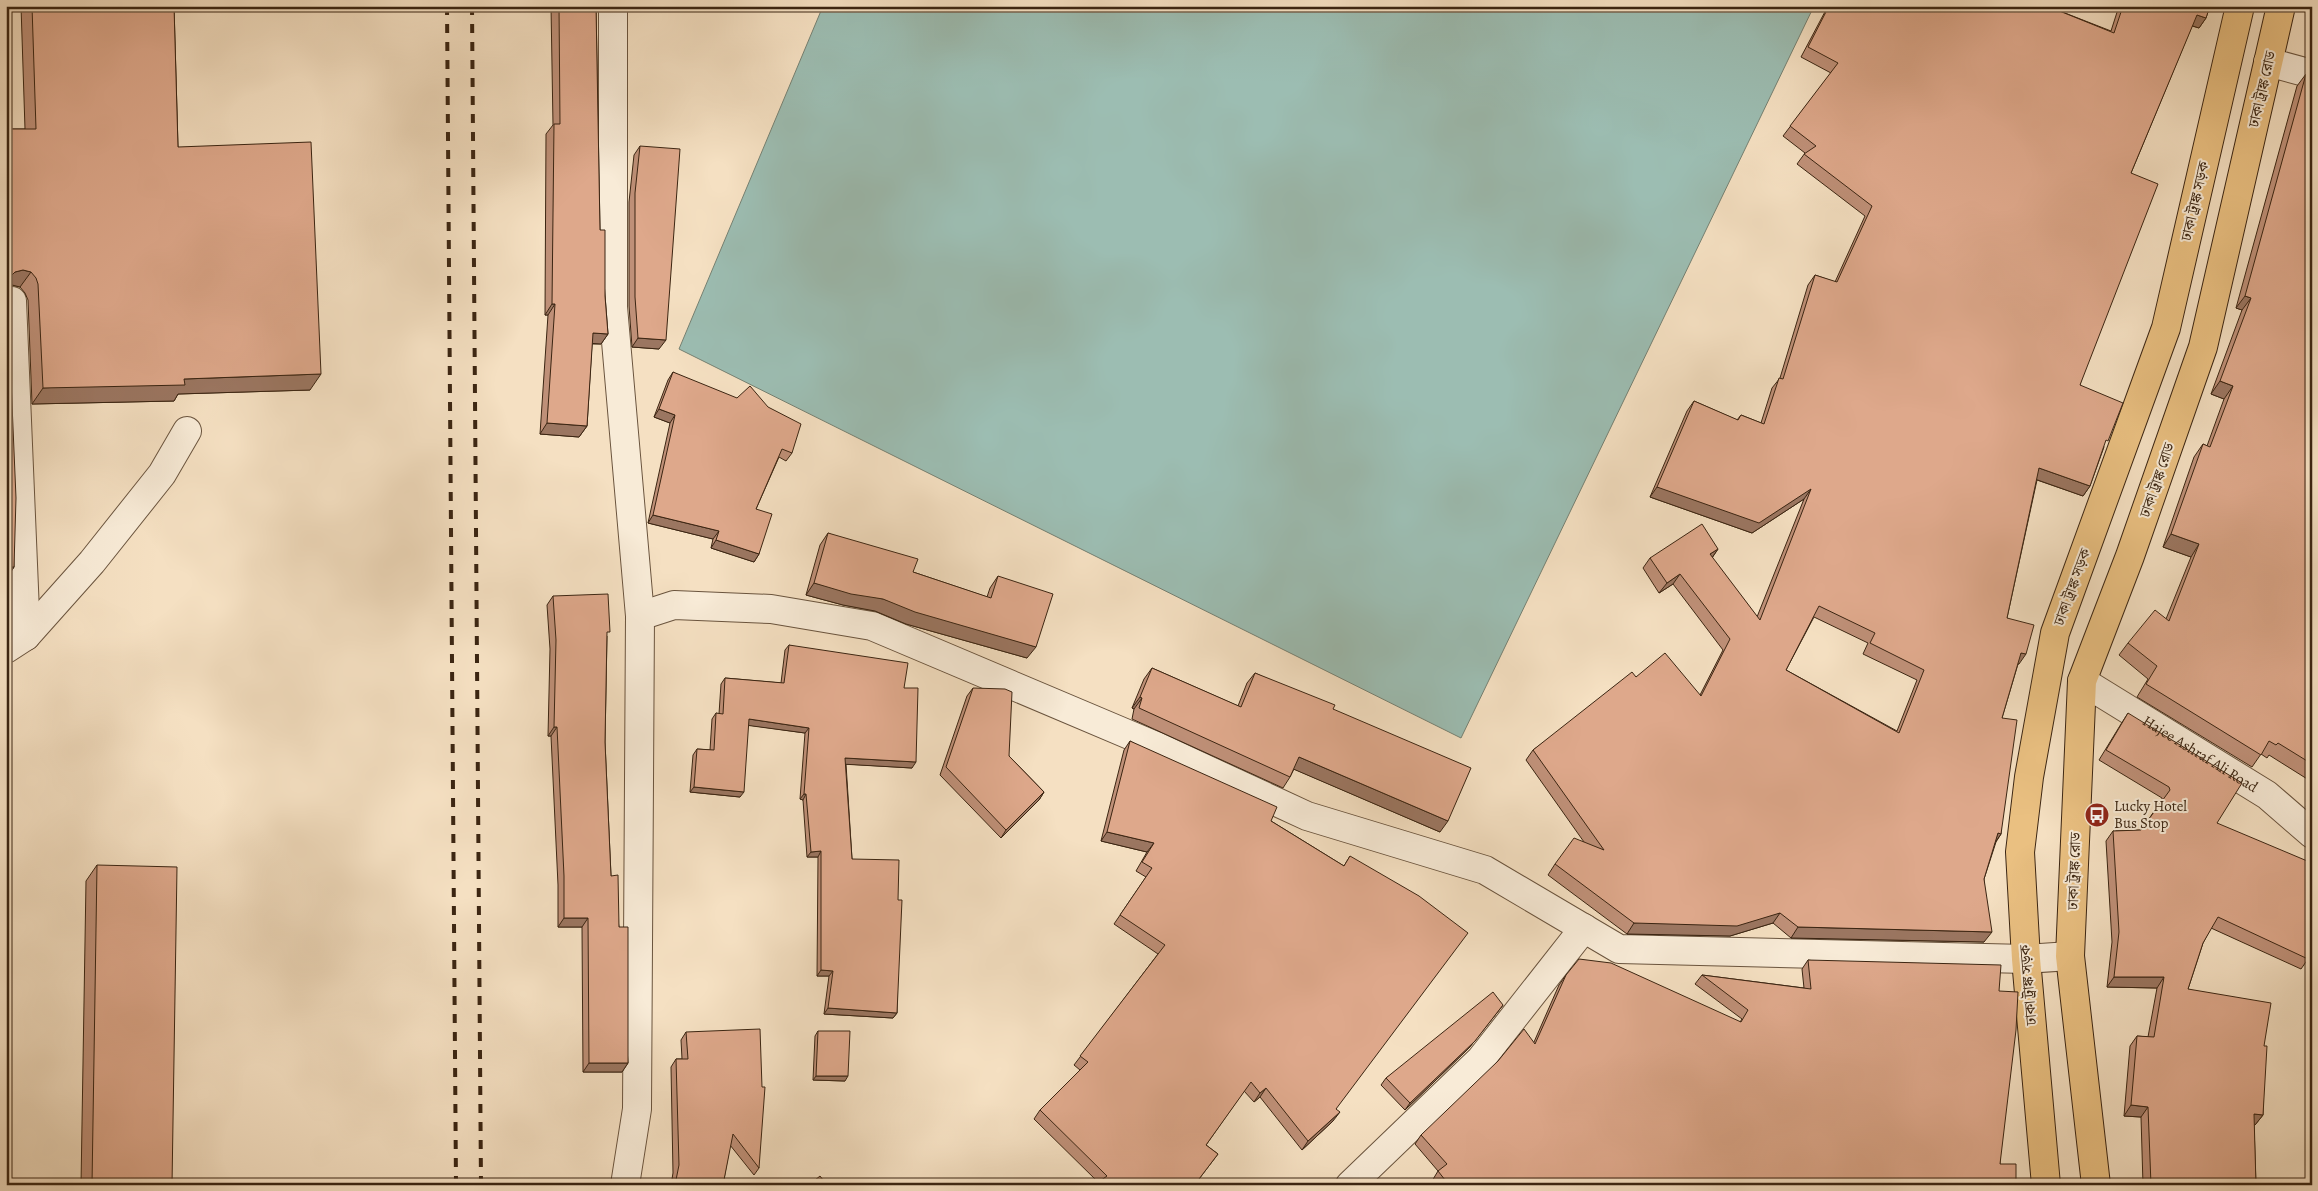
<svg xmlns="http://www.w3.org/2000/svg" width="2318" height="1191" font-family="Alegreya,'Noto Serif Bengali',serif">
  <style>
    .water { fill: #9cbdb2; stroke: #758072 }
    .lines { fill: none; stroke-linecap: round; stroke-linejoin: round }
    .minor-casing { stroke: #6a543e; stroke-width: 30 }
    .major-casing { stroke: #3b2512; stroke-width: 30 }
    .minor { stroke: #f8ebd7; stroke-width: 28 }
    .major { stroke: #eac081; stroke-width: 28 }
    .rail { stroke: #3b2512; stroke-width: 4; stroke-dasharray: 9 9; stroke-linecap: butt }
    .wall { fill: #bf9078; stroke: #3b2512; fill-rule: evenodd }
    .shaded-wall { fill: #9b7661; stroke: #3b2512 }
    .building { fill: #dea88b; stroke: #3b2512; fill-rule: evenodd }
    .labels { text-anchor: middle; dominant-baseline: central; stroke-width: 4; stroke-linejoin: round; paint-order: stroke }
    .street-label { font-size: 15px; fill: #3b2512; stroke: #f8ebd7 }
    .poi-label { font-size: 15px; fill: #3b2512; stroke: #f8ebd7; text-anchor: start }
  </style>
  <rect width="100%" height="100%" fill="#f5e0c2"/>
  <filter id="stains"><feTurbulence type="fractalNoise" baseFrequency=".004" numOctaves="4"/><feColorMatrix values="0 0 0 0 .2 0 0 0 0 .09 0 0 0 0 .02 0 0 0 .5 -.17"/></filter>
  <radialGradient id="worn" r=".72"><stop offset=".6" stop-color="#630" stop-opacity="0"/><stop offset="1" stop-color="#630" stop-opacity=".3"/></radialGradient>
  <path class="water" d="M823 6H1814L1461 738 679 349Z"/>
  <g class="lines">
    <defs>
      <g id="minor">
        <path d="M613 6V307L640 616"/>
        <path d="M2268 62 2312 74"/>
        <path d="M12 301 26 636"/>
        <path d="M6 649 26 636 92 562 162 474 187 431"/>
        <path id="s1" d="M2082 681 2267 795 2312 834"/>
        <path d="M625 1185 637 1109 640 616 674 605 771 609 872 626 1158 747 1307 816 1485 870 1619 949 2026 959 2070 956"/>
        <path d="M1350 1185 1481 1059 1584 928"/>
      </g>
      <g id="major">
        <path d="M2046 1185 2026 959 2020 852 2029 777 2055 633 2166 328 2240 6"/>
        <path d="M2096 1185 2070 956 2082 681 2130 556 2203 347 2281 6"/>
      </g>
    </defs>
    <use href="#minor" class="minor-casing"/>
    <use href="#major" class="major-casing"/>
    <use href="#minor" class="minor"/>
    <use href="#major" class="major"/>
    <g class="rail">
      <path d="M447 6 456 1185"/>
      <path d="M472 6 481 1185"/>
    </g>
  </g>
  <g class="wall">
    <path d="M21 6H174L178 147 310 390 178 394 174 401 32 404 28 300 25 293 20 287 12 285 7 287 14 567 6 579V129H25Z"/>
    <path d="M551 6H596L600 230 608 334 601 344H592L587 426 579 437 540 434 548 315H545L546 134 553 125Z"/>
    <path d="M1828 6H2047L2111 31 2119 6H2210L2206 18 2199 28 2192 26 2131 173 2080 385 2104 447 2090 486 2083 496 2037 480 2007 618 2019 664H2018L2002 718 2001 834 1996 842 1984 879V942L1791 938 1773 923 1730 936 1627 934 1548 875 1555 864 1584 842 1526 760 1533 750 1636 677 1700 695 1723 650 1673 584 1659 593 1643 568 1650 558 1718 549 1712 558 1757 617 1804 499 1752 533 1650 497 1687 411 1694 401 1737 420 1741 415 1761 423 1772 388 1780 378 1808 285 1815 275 1835 282 1865 216 1797 164 1805 153 1783 136 1831 73 1801 57ZM1814 617 1868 643 1863 654 1917 680 1897 731 1786 670Z"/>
    <path d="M2306 74 2312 75V782L2269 755 2267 758 2261 754 2252 767 2137 697 2148 679 2119 655 2128 643 2166 619 2191 557 2163 547 2194 457 2203 444 2207 446 2224 399 2211 394 2242 310 2236 308 2297 86Z"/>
    <path d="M640 146 659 349 632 347 629 306V202L634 155Z"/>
    <path d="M673 372 792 453 786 461 779 457 756 509 759 554 754 562 711 548 713 539 648 523 670 423 654 417 668 380Z"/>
    <path d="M828 533 913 572 987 597 990 588 998 576 1027 658 906 624 875 611 843 605 806 595 820 545Z"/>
    <path d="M553 596 607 636 605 742 611 876 619 927 628 1063 622 1072H583L582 927H558V885L551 736H548L550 649 547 605Z"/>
    <path d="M789 645 904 688 912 768 846 764 852 859 898 900 897 1013 893 1018 824 1014 829 976H817L818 857H807L803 800 800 799 805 733 748 725 740 797 690 792 693 755 697 749 710 750 712 719 716 713 719 714 721 684 725 678 781 683 785 650Z"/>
    <path d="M1152 668 1238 706 1247 683 1255 673 1333 709 1440 832 1294 769 1290 777 1283 788 1132 719 1134 709 1132 708 1144 679Z"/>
    <path d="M973 688 1009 756 1044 792 1039 800 1001 838 940 775 967 696Z"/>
    <path d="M2128 713 2217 823 2308 959 2301 969 2211 928 2203 943 2188 989 2264 1046 2263 1115 2255 1125H2254L2256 1185H2143L2141 1117 2124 1116 2130 1046 2137 1036 2148 1037 2157 988 2107 987 2112 942 2106 841 2113 831 2141 830 2162 800V798L2099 760 2121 724Z"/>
    <path d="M1130 741 1271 821 1344 866 1350 856 1336 1109 1333 1121 1302 1150 1260 1097 1254 1102 1244 1091 1206 1145 1218 1154 1199 1179 1204 1185H1098L1099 1183 1034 1119 1040 1110 1080 1070 1074 1065 1158 954 1114 924 1146 877 1136 871 1147 852 1101 841 1124 750Z"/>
    <path d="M2312 797V810L2306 807Z"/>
    <path d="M97 865 172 1185H81L86 881Z"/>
    <path d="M1808 960 1999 991 2000 1164 2016 1185H1435L1432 1181 1438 1171 1415 1144 1421 1135 1534 1042 1559 985 1566 975 1740 1022 1742 1019 1695 984 1702 975 1804 988 1802 969Z"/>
    <path d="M1503 1005 1469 1048 1405 1110 1381 1085 1386 1078Z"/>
    <path d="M818 1031 845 1081 813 1080 815 1036Z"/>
    <path d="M686 1032 759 1168 754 1175 730 1145 723 1185H671L673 1173 671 1067 676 1059H682L681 1040Z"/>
  </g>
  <g class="shaded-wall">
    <path d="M2197 15 2206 18 2199 28 2190 25Z"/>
    <path d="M23 270 31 272 20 287 12 285 6 287 9 278 15 272Z"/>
    <path d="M2245 296 2251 298 2242 310 2236 308Z"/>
    <path d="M552 304H555L548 315H545Z"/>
    <path d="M593 333 608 334 601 344 586 343Z"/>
    <path d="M638 338 666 340 659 349 632 347Z"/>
    <path d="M321 374 310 390 178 394 174 401 32 404 43 388 184 379Z"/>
    <path d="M2220 381 2233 386 2224 399 2211 394Z"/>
    <path d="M659 409 675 415 670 423 654 417Z"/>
    <path d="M547 423 587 426 579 437 540 434Z"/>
    <path d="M2039 468 2090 486 2083 496 2032 478Z"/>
    <path d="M1657 487 1811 489 1804 499 1752 533 1650 497Z"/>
    <path d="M653 515 719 531 713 539 648 523Z"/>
    <path d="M2171 534 2199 544 2191 557 2163 547Z"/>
    <path d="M716 540 759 554 754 562 711 548Z"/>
    <path d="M1718 549 1711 559 1710 554Z"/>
    <path d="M6 567H14L6 579Z"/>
    <path d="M1680 574 1673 584 1659 593 1667 583Z"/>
    <path d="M814 583 883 599 1036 647 1027 658 906 624 875 611 843 605 806 595Z"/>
    <path d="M2021 653 2026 654 2019 664 2014 663Z"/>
    <path d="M1140 697 1142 698 1134 709 1132 708Z"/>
    <path d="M749 719 809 728 805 733 745 725Z"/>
    <path d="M554 727H557L551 736H548Z"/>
    <path d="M1299 757 1448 821 1440 832 1291 768Z"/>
    <path d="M845 758 916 762 912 768 841 764Z"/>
    <path d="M694 787 744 792 740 797 690 792Z"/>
    <path d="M1044 792 1039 800 1001 838 1006 830Z"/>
    <path d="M804 794H806L803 800 800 799Z"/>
    <path d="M1107 832 1154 843 1147 852 1101 841Z"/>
    <path d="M1998 833 2001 834 1994 844Z"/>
    <path d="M821 851 818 857H807L811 852Z"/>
    <path d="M1780 913 1773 923 1730 936 1627 934 1634 923Z"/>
    <path d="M564 918H588L582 927H558Z"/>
    <path d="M1798 927 1992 932 1984 942 1791 938Z"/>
    <path d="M821 970 833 971 829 976H817Z"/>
    <path d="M2114 977H2164L2157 988 2107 987Z"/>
    <path d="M1503 1005 1469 1048 1405 1110 1410 1103Z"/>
    <path d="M828 1008 897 1013 893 1018 824 1014Z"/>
    <path d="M589 1063H628L622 1072H583Z"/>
    <path d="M816 1076H848L845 1081 813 1080Z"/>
    <path d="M1266 1088 1260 1097 1254 1102 1260 1093Z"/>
    <path d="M2131 1105 2148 1107 2141 1117 2124 1116Z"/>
    <path d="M1340 1112 1333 1121 1302 1150 1308 1141Z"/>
    <path d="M2254 1114 2263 1115 2255 1125H2247Z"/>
  </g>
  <g class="building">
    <path d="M32 6H174L178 147 311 142 321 374 184 379 185 385 43 388 38 284 36 278 31 272 23 270 15 272 9 278 7 286 16 498 14 567H6V129H36Z"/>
    <path d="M559 6H596L600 230H605V296L608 334 593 333 587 426 547 423 555 304H552L554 124H560Z"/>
    <path d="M1829 6H2047L2114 33 2123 6H2210L2206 18 2197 15 2131 173 2158 184 2080 385 2123 403 2108 441 2106 440 2090 486 2039 468 2007 618 2034 625 2026 654 2021 653 2002 718 2017 720 2001 834 1998 833 1984 879 1992 932 1798 927 1780 913 1737 926 1634 923 1555 864 1574 838 1604 850 1533 750 1632 672 1636 677 1665 653 1701 696 1730 639 1680 574 1667 583 1650 558 1702 524 1718 549 1710 554 1760 620 1811 489 1759 523 1657 487 1694 401 1738 420 1741 415 1764 424 1779 378 1783 379 1815 275 1837 282 1872 206 1804 154 1816 146 1790 126 1838 63 1808 47ZM1819 606 1875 633 1870 643 1924 670 1899 733 1786 670Z"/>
    <path d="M2306 74 2312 75V764L2278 743 2276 745 2269 741 2261 755 2146 684 2157 666 2128 643 2155 610 2169 621 2199 544 2171 534 2203 444 2210 447 2233 386 2220 381 2251 298 2245 296Z"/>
    <path d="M640 146 680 149 666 340 638 338 635 297V193Z"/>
    <path d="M673 372 737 398 750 386 768 407 801 424 792 453 782 449 756 509 772 514 759 554 716 540 719 531 653 515 675 415 659 409Z"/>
    <path d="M828 533 918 559 913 572 991 598 998 576 1053 594 1036 647 915 612 883 599 851 594 814 583Z"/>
    <path d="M608 594 610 632H607L605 742 611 876 618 875 619 927H628V1063H589L588 918H564V876L557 727H554L556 640 553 596Z"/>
    <path d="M789 645 908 663 904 688H918L916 762 845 758 852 859 899 860 898 900H902L897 1013 828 1008 833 971 821 970V851L811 852 806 794H804L809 728 749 719 744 792 694 787 697 749 714 750 716 713 723 714 725 678 784 683Z"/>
    <path d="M1152 668 1241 707 1255 673 1335 705 1333 709 1471 768 1448 821 1299 757 1290 777 1139 708 1142 698 1140 697Z"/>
    <path d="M973 688 1005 689 1012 692 1009 756 1044 792 1006 830 946 767Z"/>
    <path d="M2128 713 2242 783 2217 823 2312 863V951L2308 959 2218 917 2203 943 2188 989 2271 1003 2264 1046H2267L2263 1115 2254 1114 2256 1185H2151L2148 1107 2131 1105 2137 1036 2154 1037 2164 977H2114L2119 932 2113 831 2141 830 2170 790 2169 787 2106 750Z"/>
    <path d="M1130 741 1277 807 1271 821 1344 866 1350 856 1419 896 1468 933 1336 1109 1340 1112 1308 1141 1266 1088 1260 1093 1251 1082 1206 1145 1218 1154 1199 1179 1204 1185H1104L1100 1181 1107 1176 1040 1110 1088 1062 1080 1056 1165 945 1120 915 1152 868 1142 862 1154 843 1107 832Z"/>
    <path d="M97 865 177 867 172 1185H92Z"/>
    <path d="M1579 959 1611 963 1741 1022 1748 1010 1702 975 1811 989 1808 960 2001 965 1999 991 2018 992 2016 1030 2000 1164H2016V1185H1449L1438 1171 1447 1164 1421 1135 1498 1061 1524 1029 1535 1044 1566 975Z"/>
    <path d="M1493 992 1503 1005 1475 1041 1410 1103 1386 1078Z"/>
    <path d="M760 1029 762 1087H765L759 1168 733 1134 723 1185H675L679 1165 676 1059H688L686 1032Z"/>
    <path d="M818 1031H850L848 1076H816Z"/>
    <path d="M820 1176 827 1185H809Z"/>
  </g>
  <defs>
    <symbol id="bus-disc" viewBox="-11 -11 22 22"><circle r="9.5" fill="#8f2418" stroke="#f8ebd7"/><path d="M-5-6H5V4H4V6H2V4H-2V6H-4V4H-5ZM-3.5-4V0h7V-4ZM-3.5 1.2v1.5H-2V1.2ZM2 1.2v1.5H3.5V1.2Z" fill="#fff"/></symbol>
  </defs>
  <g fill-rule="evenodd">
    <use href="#bus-disc" x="2083" y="801" width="28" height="28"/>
  </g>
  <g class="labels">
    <g class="street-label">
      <text transform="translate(2262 89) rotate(-77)">ঢাকা ট্রাঙ্ক রোড</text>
      <text transform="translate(2195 201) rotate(-77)">ঢাকা ট্রাঙ্ক সড়ক</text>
      <text transform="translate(2157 480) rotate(-71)">ঢাকা ট্রাঙ্ক রোড</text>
      <text transform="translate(2072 587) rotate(-70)">ঢাকা ট্রাঙ্ক সড়ক</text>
      <text stroke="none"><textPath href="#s1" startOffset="139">Hajee Ashraf Ali Road</textPath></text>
      <text transform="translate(2074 871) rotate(-88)">ঢাকা ট্রাঙ্ক রোড</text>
      <text transform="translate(2028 985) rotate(-95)">ঢাকা ট্রাঙ্ক সড়ক</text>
    </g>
    <g class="poi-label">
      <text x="2114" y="806">Lucky Hotel<tspan x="2114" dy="17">Bus Stop</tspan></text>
    </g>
  </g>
  <rect width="2318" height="1191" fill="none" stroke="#f5e0c2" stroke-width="25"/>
  <rect x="8" y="8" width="2303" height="1176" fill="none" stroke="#3b2512" stroke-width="2.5"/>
  <rect x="12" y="12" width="2293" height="1166" fill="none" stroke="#3b2512"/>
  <rect width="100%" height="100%" filter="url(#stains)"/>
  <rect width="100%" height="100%" fill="url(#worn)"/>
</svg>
